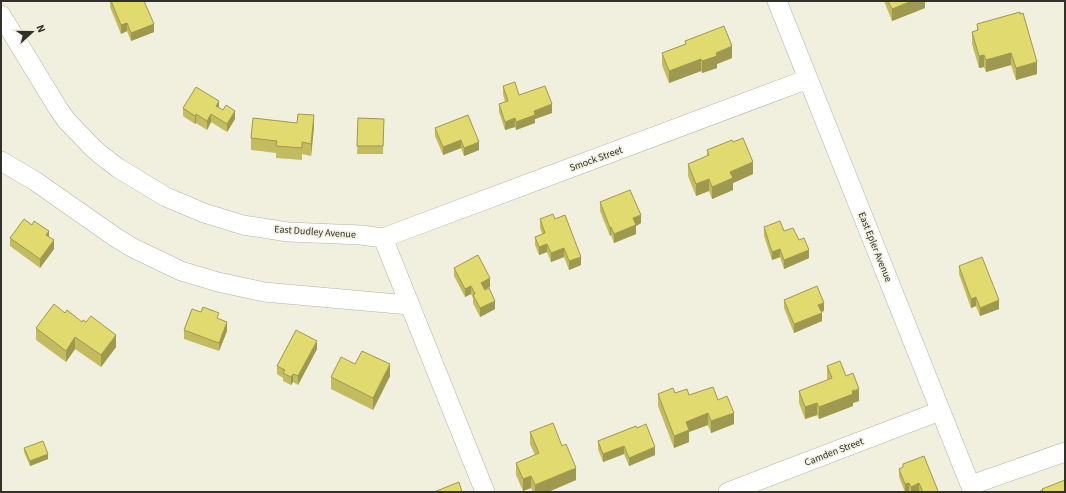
<svg xmlns="http://www.w3.org/2000/svg" width="1066" height="493" font-family="'Source Sans 3',sans-serif">
  <style>
    .lines { fill: none; stroke-linecap: round; stroke-linejoin: round }
    .minor-casing { stroke: #b3b3a3; stroke-width: 20 }
    .minor { stroke: #fff; stroke-width: 19 }
    .wall { fill: #c2bb5f }
    .shaded-wall { fill: #9e994e }
    .building { fill: #e1da6f; stroke: #9e994e }
    .labels { text-anchor: middle; dominant-baseline: central; stroke-width: 3; stroke-linejoin: round; paint-order: stroke }
    .street-label { font-size: 10px; fill: #31302a; stroke: #f1f0df }
  </style>
  <rect width="100%" height="100%" fill="#f1f0df"/>
  <g class="lines">
    <defs>
      <g id="minor">
        <path d="M777 1 973 492"/>
        <path d="M1 15 59 110 67 121 92 147 101 155 118 168 166 197 204 213 243 225 288 232 361 235 383 238 485 492"/>
        <path d="M1 161 35 181 115 237 133 248 181 271 218 282 264 292 409 305"/>
        <path d="M383 238 808 79"/>
        <path d="M971 485 1065 452"/>
        <path d="M728 492 940 411"/>
      </g>
    </defs>
    <use href="#minor" class="minor-casing"/>
    <use href="#minor" class="minor"/>
  </g>
  <g class="wall">
    <path d="M110 1H144L154 32 131 41 127 31 121 34 110 7Z"/>
    <path d="M884 1H925V8L892 21Z"/>
    <path d="M977 24 1037 74 1016 80 1011 65 986 72 984 67 979 68 972 44V32L977 31Z"/>
    <path d="M685 41 732 58 717 64V68L702 73 701 71 669 83 662 65V53L685 44Z"/>
    <path d="M503 86 519 95 552 113 535 119V123L516 130 515 127 505 130 499 112V104L505 102 503 94Z"/>
    <path d="M183 108H219L235 119 227 132 211 122 207 130 196 123 195 124 183 116Z"/>
    <path d="M468 115 479 150 464 156 461 148 443 155 435 136V128Z"/>
    <path d="M358 118 384 119 383 154H357Z"/>
    <path d="M297 123 314 127 311 156 302 154V160L276 158V153L251 150V138Z"/>
    <path d="M733 142 753 174 733 183V190L712 199 709 191 696 196 688 176V164L707 156V150Z"/>
    <path d="M600 202 641 223 636 226V234L614 243 611 235 610 236 600 211Z"/>
    <path d="M540 219H555L581 265 569 270 564 257 551 262 547 252 539 255 535 245V237L542 234 540 228Z"/>
    <path d="M764 227 784 231 799 240 809 258 784 269 780 257 772 260 764 236Z"/>
    <path d="M49 237 54 249 40 268 10 246V238Z"/>
    <path d="M959 266 999 309 980 316 976 306 971 308 959 274Z"/>
    <path d="M454 268 490 287 484 289 495 309 480 317 473 303V298L471 294 465 297 454 276Z"/>
    <path d="M784 300 824 311 821 312 822 321 794 333 784 308Z"/>
    <path d="M65 313 116 347 101 367 75 349 66 362 36 340V328Z"/>
    <path d="M219 319 227 331 219 351 184 339V330Z"/>
    <path d="M317 349 298 385 293 382 291 385 283 381V378L277 374V366Z"/>
    <path d="M355 364 390 376 373 410 331 389V377Z"/>
    <path d="M827 366 846 376 859 401 853 403V406L819 419 817 415 805 419 799 403V391L828 380 827 378Z"/>
    <path d="M675 393 718 400 734 424 711 433 708 425 689 432V442L674 448 658 406V394Z"/>
    <path d="M637 428 655 455 629 466 624 454 603 462 598 449V441Z"/>
    <path d="M530 432 576 480 548 492H533L531 488 523 491 516 475V463L535 455 530 444Z"/>
    <path d="M24 448 48 459 30 466 24 452Z"/>
    <path d="M903 464 938 492H909V491L905 492 899 477V469L903 467Z"/>
  </g>
  <g class="shaded-wall">
    <path d="M912 1H925V8L892 21V9Z"/>
    <path d="M127 23V31L121 34V25Z"/>
    <path d="M154 24V32L131 41V33Z"/>
    <path d="M732 46V58L717 64V68L702 73V61L716 53Z"/>
    <path d="M1011 53V65L986 72V60Z"/>
    <path d="M984 55V67L979 68V56Z"/>
    <path d="M701 59V71L669 83V71Z"/>
    <path d="M1037 62V74L1016 80V68Z"/>
    <path d="M219 101V109L216 106Z"/>
    <path d="M552 104V113L535 119V123L516 130V122L534 111Z"/>
    <path d="M235 111V119L227 132V124Z"/>
    <path d="M196 114V123L195 124V116Z"/>
    <path d="M211 114V122L207 130V121Z"/>
    <path d="M314 115V127L311 156V144Z"/>
    <path d="M515 118V127L505 130V122Z"/>
    <path d="M461 140V148L443 155V147Z"/>
    <path d="M479 142V150L464 156V148Z"/>
    <path d="M753 162V174L733 183V190L712 199V187L730 172Z"/>
    <path d="M709 179V191L696 196V184Z"/>
    <path d="M641 215V223L636 226V234L614 243V234L633 218Z"/>
    <path d="M611 227V235L610 236V228Z"/>
    <path d="M49 231V239L46 235Z"/>
    <path d="M54 240V249L40 268V259Z"/>
    <path d="M547 244V252L539 255V247Z"/>
    <path d="M564 248V257L551 262V253Z"/>
    <path d="M780 249V257L772 260V252Z"/>
    <path d="M809 250V258L784 269V260Z"/>
    <path d="M581 257V265L569 270V261Z"/>
    <path d="M490 278V287L481 291V283Z"/>
    <path d="M471 286V294L465 297V289Z"/>
    <path d="M976 297V306L971 308V299Z"/>
    <path d="M999 300V309L980 316V308Z"/>
    <path d="M495 301V309L480 317V308Z"/>
    <path d="M824 303V311L818 313V305Z"/>
    <path d="M822 313V321L794 333V324Z"/>
    <path d="M227 322V331L219 351V343Z"/>
    <path d="M116 335V347L101 367V355Z"/>
    <path d="M75 337V349L66 362V351Z"/>
    <path d="M317 341V349L298 385V376Z"/>
    <path d="M390 364V376L373 410V398Z"/>
    <path d="M293 374V382L291 385V377Z"/>
    <path d="M859 389V401L853 403V406L819 419V407Z"/>
    <path d="M817 403V415L805 419V407Z"/>
    <path d="M708 413V425L689 432V442L674 448V436L686 422Z"/>
    <path d="M734 413V424L711 433V421Z"/>
    <path d="M624 446V454L603 462V454Z"/>
    <path d="M655 447V455L629 466V458Z"/>
    <path d="M48 454V459L30 466V461Z"/>
    <path d="M576 468V480L548 492H535V485Z"/>
    <path d="M531 476V488L523 491V479Z"/>
    <path d="M909 483V491L905 492V484Z"/>
    <path d="M919 483V492H911V487Z"/>
  </g>
  <g class="building">
    <path d="M111 1H144L154 24 131 33 127 23 121 25Z"/>
    <path d="M888 1H912L892 9Z"/>
    <path d="M1020 12V14L1023 13 1037 62 1016 68 1011 53 986 60 984 55 979 56 972 32 978 30 977 24Z"/>
    <path d="M724 26 732 46 716 53 717 56 702 61 701 59 669 71 662 53 686 44 685 41Z"/>
    <path d="M515 82 519 95 545 86 552 104 534 111 535 115 516 122 515 118 505 122 499 104 508 101 503 86Z"/>
    <path d="M196 87 219 101 216 106 223 110 226 105 235 111 227 124 211 114 207 121 196 114 195 116 183 108Z"/>
    <path d="M298 114 314 115 311 144 302 142V148L276 146 277 141 251 138 253 118 297 123Z"/>
    <path d="M468 115 479 142 464 148 461 140 443 147 435 128Z"/>
    <path d="M358 118 384 119 383 146H357Z"/>
    <path d="M743 138 753 162 730 172 733 178 712 187 709 179 696 184 688 164 709 155 707 150 732 140 733 142Z"/>
    <path d="M630 190 641 215 633 218 636 225 614 234 611 227 610 228 600 202Z"/>
    <path d="M553 214 555 219 565 215 581 257 569 261 564 248 551 253 547 244 539 247 535 237 545 233 540 219Z"/>
    <path d="M24 219 32 225 34 221 49 231 46 235 54 240 40 259 10 238Z"/>
    <path d="M780 221 784 231 793 228 799 240 804 238 809 250 784 260 780 249 772 252 764 227Z"/>
    <path d="M478 255 490 278 481 283 485 290 489 288 495 301 480 308 473 295 475 294 471 286 465 289 454 268Z"/>
    <path d="M982 257 999 300 980 308 976 297 971 299 959 266Z"/>
    <path d="M817 286 824 303 818 305 822 313 794 324 784 300Z"/>
    <path d="M54 304 65 313 67 310 82 322 83 320 86 322 91 316 116 335 101 355 75 337 66 351 36 328Z"/>
    <path d="M203 307 219 313 217 318 227 322 219 343 184 330 192 309 201 312Z"/>
    <path d="M296 330 317 341 298 376 293 374 291 377 283 373 285 370 277 366Z"/>
    <path d="M362 351 390 364 373 398 331 377 341 357 355 364Z"/>
    <path d="M840 361 846 376 853 373 859 389 852 391 853 394 819 407 817 403 805 407 799 391 832 378 827 366Z"/>
    <path d="M713 387 718 400 727 396 734 413 711 421 708 413 686 422 689 430 674 436 658 394 673 388 675 393 687 389 689 395Z"/>
    <path d="M553 423 562 446 566 444 576 468 535 485 531 476 523 479 516 463 539 453 530 432Z"/>
    <path d="M646 424 655 447 629 458 624 446 603 454 598 441 636 426 637 428Z"/>
    <path d="M43 441 48 454 30 461 24 448Z"/>
    <path d="M924 456 938 491 937 492H923L919 483 911 487 909 483 905 484 899 469 903 467V464Z"/>
    <path d="M1065 480V492H1038L1043 490 1042 489Z"/>
    <path d="M459 482 462 492H434Z"/>
  </g>
  <g class="labels">
    <g class="street-label">
      <text transform="translate(596 159) rotate(-20)">Smock Street</text>
      <text transform="translate(315 232) rotate(4)">East Dudley Avenue</text>
      <text transform="translate(875 247) rotate(68)">East Epler Avenue</text>
      <text transform="translate(834 452) rotate(-21)">Camden Street</text>
    </g>
  </g>
  <rect width="1066" height="493" fill="none" stroke="#31302a" stroke-width="4"/>
  <g transform="translate(32 32) rotate(69)" stroke="#f1f0df" stroke-width="3" paint-order="stroke">
  <path d="M0-3L7 15L0 10L-7 15Z" fill="#31302a"/>
  <text y="-6" font-size="11" font-weight="bold" text-anchor="middle" fill="#31302a">N</text>
  </g>
</svg>
